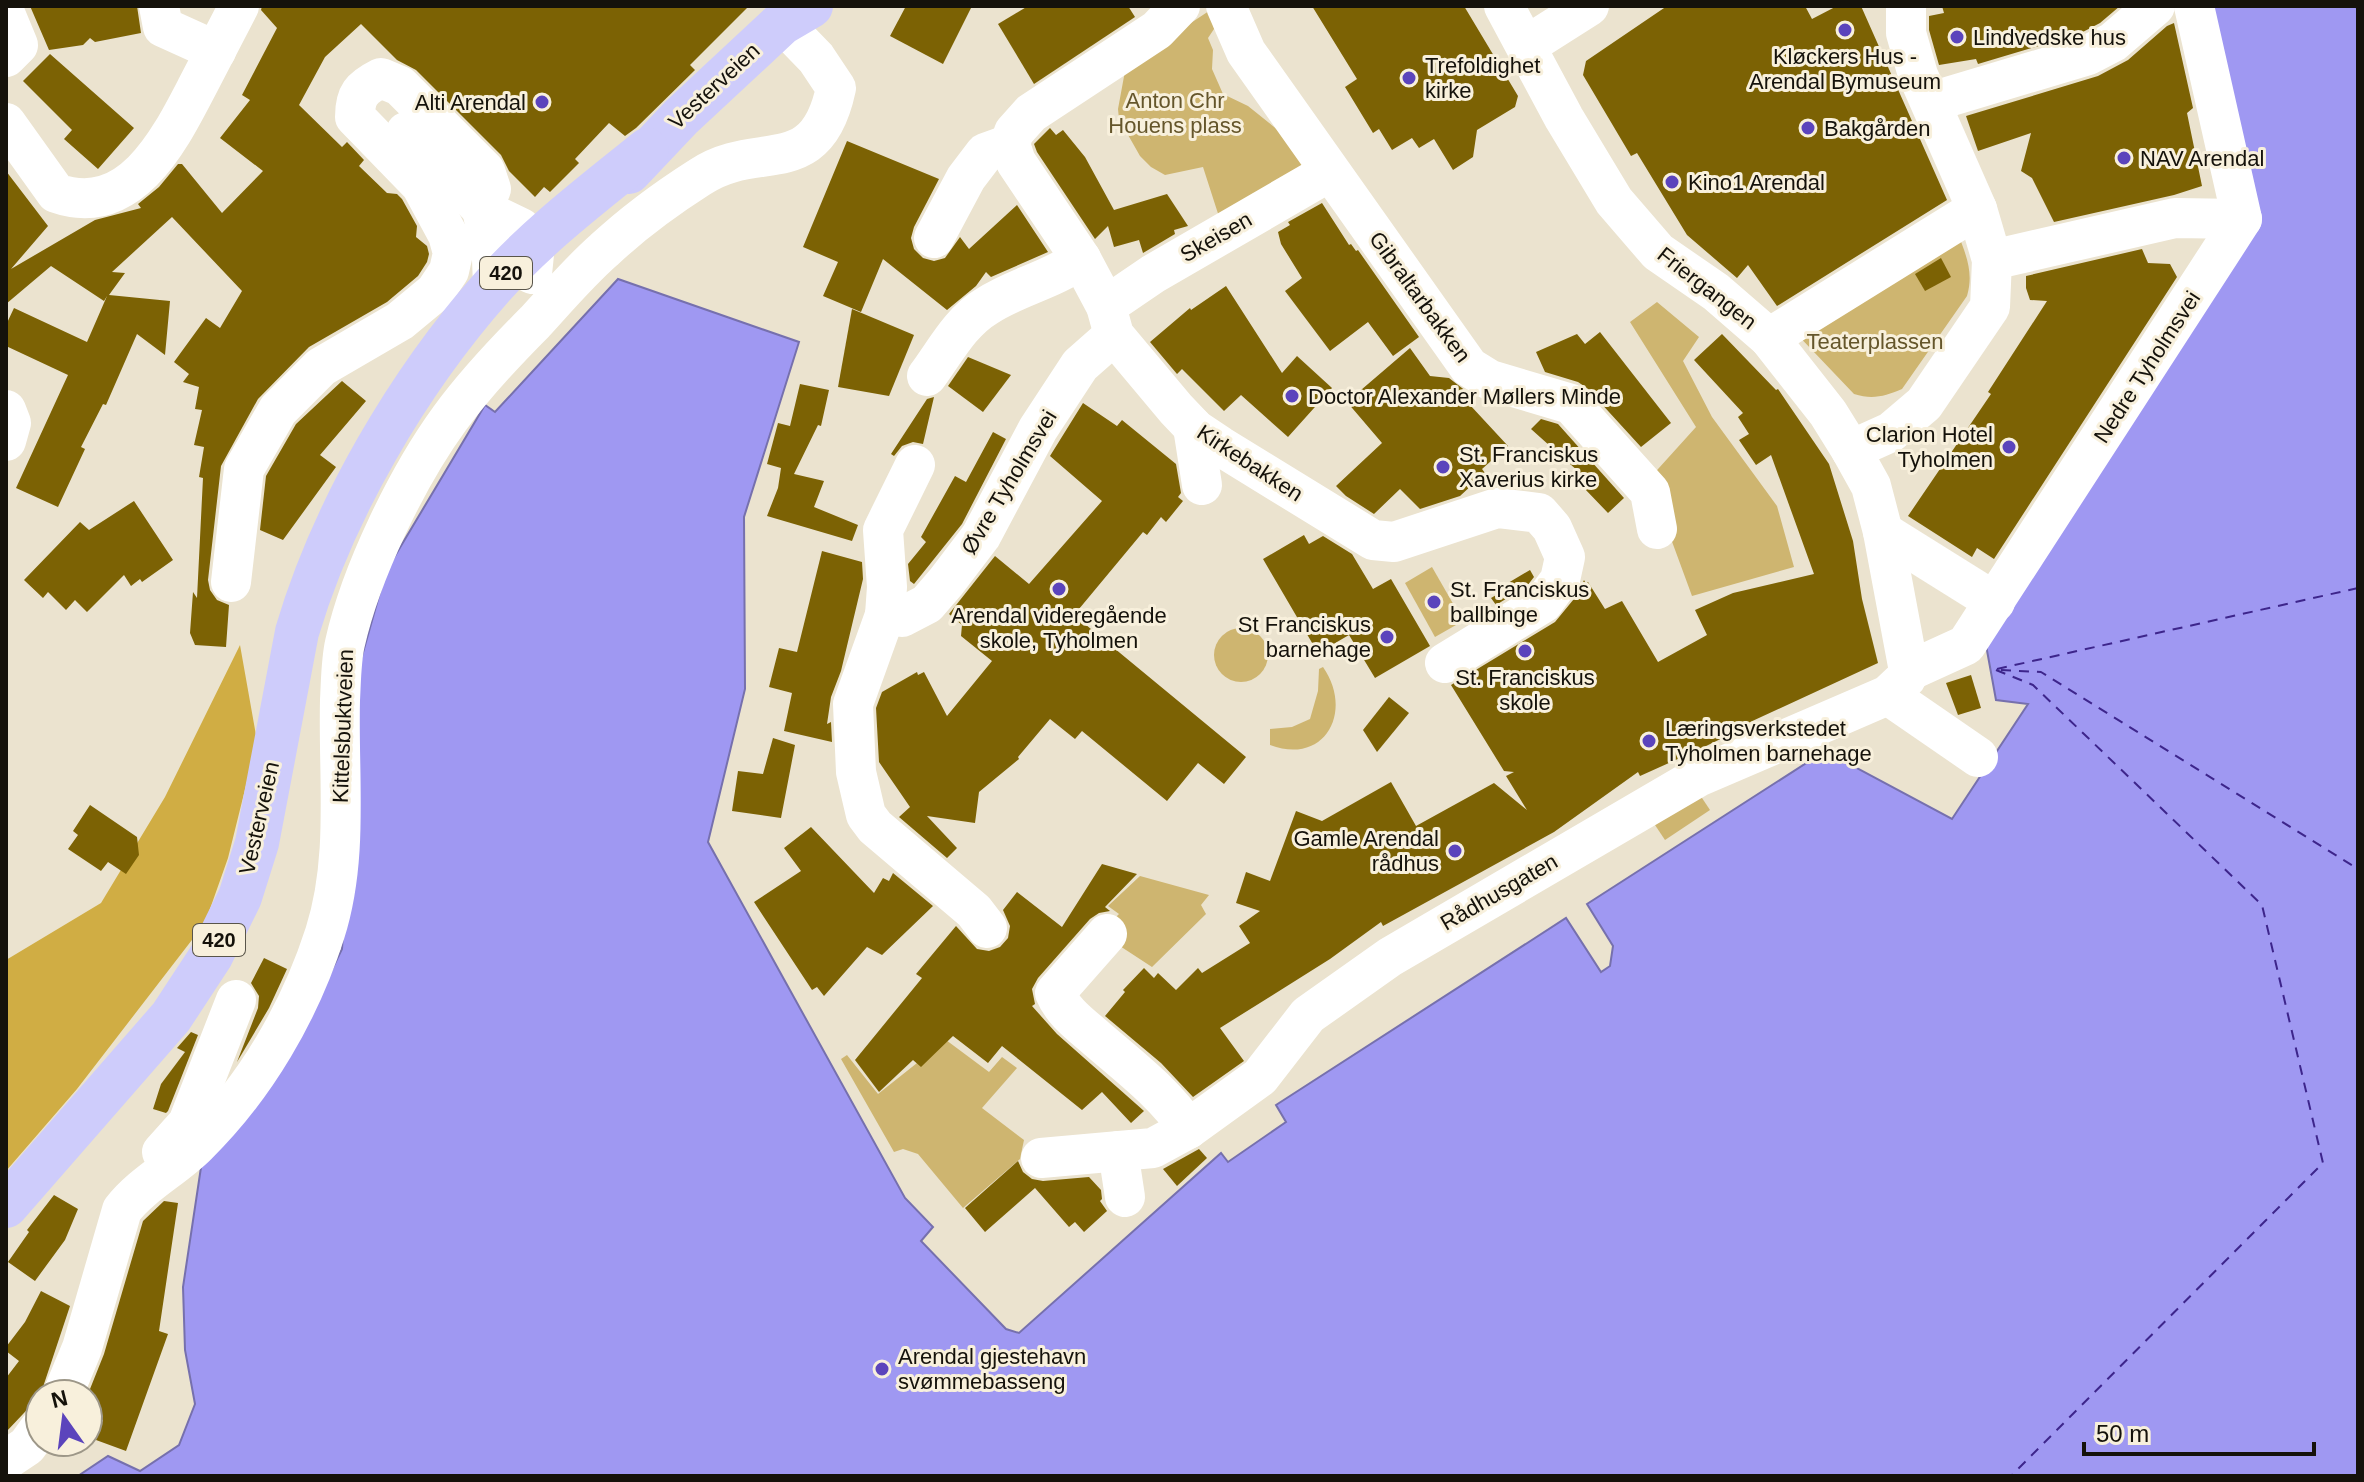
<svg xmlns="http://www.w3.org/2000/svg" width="2364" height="1482" font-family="Helvetica,sans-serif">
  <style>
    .green { fill: #ceb570 }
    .forest { fill: #d0ad44 }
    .water { fill: #9f98f2; stroke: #7670ad; stroke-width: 2 }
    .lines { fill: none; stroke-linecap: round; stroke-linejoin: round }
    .ferry { stroke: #3d258b; stroke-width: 2; stroke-dasharray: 10 8; stroke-linecap: butt }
    .building { fill: #7c6204 }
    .minor { stroke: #fff; stroke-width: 40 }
    .major { stroke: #ceccfb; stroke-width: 44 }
    .poi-dot { fill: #5b44bc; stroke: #f8f0dc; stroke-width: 3 }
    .labels { text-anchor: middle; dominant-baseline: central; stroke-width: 6; stroke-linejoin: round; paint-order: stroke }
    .shield { fill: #f8f0dc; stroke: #59554a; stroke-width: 2 }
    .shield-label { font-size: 20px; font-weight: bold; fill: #15120b }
    .poi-label { font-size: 22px; fill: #15120b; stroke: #f8f0dc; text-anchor: start }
    .street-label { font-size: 22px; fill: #15120b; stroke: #f8f0dc }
    .park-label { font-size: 22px; fill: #65562b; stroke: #f8f0dc }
  </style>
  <rect width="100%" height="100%" fill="#ebe3cf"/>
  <g class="green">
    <path d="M1212 9 1214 29 1208 38 1213 50 1212 69 1223 94 1248 106 1314 159 1222 226 1203 167 1165 175 1151 167 1140 156 1119 119 1118 109 1125 71 1156 46Z"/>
    <path d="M1957 231C1966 255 1974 272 1967 296L1902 389C1885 396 1873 400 1854 394L1792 329Z"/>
    <path d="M1657 302 1699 337 1683 361 1712 417 1777 506 1794 567 1692 596 1649 479 1696 427 1630 322Z"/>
    <path d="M1432 567 1463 621 1435 637 1405 583Z"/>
    <circle cx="1241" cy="655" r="27"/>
    <path d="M1323 667C1354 711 1325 766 1270 745V729L1292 727 1310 719 1318 691 1319 669Z"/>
    <path d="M1696 789 1710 810 1665 840 1651 819Z"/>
    <path d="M1140 876 1209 895 1201 905 1206 914 1152 967 1100 933 1119 914 1108 906Z"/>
    <path d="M946 1040 989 1072 1002 1057 1017 1068 982 1108 1024 1140 1020 1159 963 1208 918 1154 903 1149 894 1152 841 1059 847 1055 878 1094Z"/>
  </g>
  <path class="forest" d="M240 645 257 741 228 858 205 923 77 1089 6 1171V960L101 903 165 797Z"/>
  <path class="water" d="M2210 6H2358V1476H78L108 1456 140 1471 179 1445 195 1404 185 1350 183 1287 203 1154 299 1037 342 949 360 663 386 571 485 405 495 412 618 279 799 342 744 517 745 689 708 842 905 1198 933 1227 921 1241 1006 1329 1019 1333 1221 1153 1228 1162 1286 1122 1276 1105 1566 918 1601 972 1610 966 1613 946 1587 904 1825 751 1952 819 2028 704 1996 700 1986 645 2255 227Z"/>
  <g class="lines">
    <g class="ferry">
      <path d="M2355 6 2358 9"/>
      <path d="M1997 669 2358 588"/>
      <path d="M1996 670 2033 685 2262 905 2323 1163 2011 1476"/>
      <path d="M2001 670 2041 672 2358 869"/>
    </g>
  </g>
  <g class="building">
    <path d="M30 6H137L141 33 95 42 90 38 83 45 49 50Z"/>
    <path d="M262 6H749L690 65 695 70 636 128 625 136 609 123 575 159 579 163 550 192 544 187 535 197 509 171 501 155 416 70 397 60 361 24 325 57 299 105 342 147 347 142 364 160 359 166 387 193 397 194 402 199 417 226 416 237 427 246 429 254 427 262 418 276 387 302 309 347 258 399 221 466 208 580 210 590 217 600 229 605 226 647 195 645 190 633 193 592 197 598 203 478 199 477 204 447 194 445 202 410 195 409 199 387 183 382 189 374 174 362 206 318 220 328 242 291 172 217 112 272 125 273 109 295 170 301 165 355 137 334 106 405 103 404 81 447 85 449 58 507 16 488 68 375 6 346V325L14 308 87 342 107 296 104 301 51 266 6 304V171L48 226 11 269 95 220 141 208 138 204 159 187 178 164H182L222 213 263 171 220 138 250 100 242 95 277 28 261 10Z"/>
    <path d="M906 6H972L943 64 890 36Z"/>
    <path d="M1028 6H1128L1135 17 1034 84 998 24Z"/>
    <path d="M1312 6H1464L1518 96 1515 107 1477 130 1473 157 1453 170 1434 139 1419 148 1412 138 1392 150 1379 129 1373 133 1345 87 1357 79Z"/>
    <path d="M1667 6H1805L1812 19 1837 6H1861L1947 200 1777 306 1748 265 1737 278 1687 235 1637 153 1631 156 1583 75 1586 61Z"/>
    <path d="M1942 6H2120L2100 23 2079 34 1978 64 1976 59 1939 65 1929 30V16L1944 13Z"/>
    <path d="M2174 23 2193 108 2187 113 2202 186 2174 195 2054 222 2032 178 2021 171 2031 133 1978 151 1966 116 2098 76 2128 60 2167 26Z"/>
    <path d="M50 54 134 128 98 169 64 139 72 130 23 81Z"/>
    <path d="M1050 128 1056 135 1063 130 1085 157 1114 210 1167 194 1188 226 1174 230 1175 234 1143 253 1139 240 1114 247 1108 226 1095 239 1037 152 1034 144Z"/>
    <path d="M847 141 939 179 914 227 911 238 914 249 923 258 934 261 945 258 960 237 969 249 1017 205 1048 252 991 277 986 272 976 286 947 310 883 259 861 312 823 296 838 262 803 247Z"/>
    <path d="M1322 203 1349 245 1351 244 1356 251 1358 250 1419 337 1393 356 1368 322 1330 351 1285 291 1302 278 1281 244 1278 232 1290 225 1288 222Z"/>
    <path d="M2142 249 2148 263 2170 264 2177 277 1994 559 1977 548 1972 557 1908 516 1991 394 1988 392 2047 301 2030 300 2026 288V276Z"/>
    <path d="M1941 258 1951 277 1925 291 1915 274Z"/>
    <path d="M1226 286 1282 373 1297 356 1332 388 1288 437 1241 395 1224 411 1182 369 1177 374 1150 342 1190 308 1191 310Z"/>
    <path d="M852 309 914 335 889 396 838 387Z"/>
    <path d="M1600 332 1671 423 1641 447 1587 388 1578 382 1545 372 1536 352 1577 334 1585 344Z"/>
    <path d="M1722 334 1776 390 1778 389 1829 464 1853 541 1862 599 1878 663 1748 723 1749 725 1700 749 1640 776 1638 772 1554 832 1383 926 1381 922 1330 959 1220 1028 1244 1061 1193 1097 1161 1063 1105 1016 1125 992 1123 990 1144 968 1154 978 1158 973 1176 990 1198 968 1202 973 1250 943 1239 926 1260 911 1236 903 1246 872 1270 881 1296 811 1322 821 1391 782 1416 826 1494 783 1527 810 1506 776 1514 772 1504 771 1451 685 1555 622 1578 594 1584 580 1586 584 1588 582 1605 609 1622 601 1658 662 1707 635 1695 610 1733 593 1814 574 1771 455 1756 465 1739 440 1749 434 1738 417 1743 413 1694 360Z"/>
    <path d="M1410 348 1430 376 1449 378 1471 395 1470 405 1508 446 1482 469 1485 473 1460 496 1420 509 1400 489 1374 514 1346 496 1336 486 1382 443 1347 402Z"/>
    <path d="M968 357 1011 375 983 412 948 386Z"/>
    <path d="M342 381 366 401 320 455 336 467 283 540 260 530 266 476 296 424Z"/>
    <path d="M800 384 829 390 821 426 818 425 794 474 824 481 814 507 858 525 852 541 767 516 778 488 781 468 767 464 778 423 790 426Z"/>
    <path d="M934 397 923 444 913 442 902 446 894 456 891 454 927 399Z"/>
    <path d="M1083 403 1117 426 1122 420 1176 464 1181 493 1178 497 1183 501 1166 522 1161 517 1147 535 1143 532 1074 615 1246 757 1224 784 1198 763 1167 801 1082 731 1075 739 1050 719 1018 757 1019 759 979 792 975 823 927 816 957 848 947 858 899 817 910 807 879 762 876 708 882 692 917 672 918 675 924 672 947 716 992 661 961 636 962 625 949 614 995 556 1029 584 1102 501 1050 456Z"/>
    <path d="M1541 419 1558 424 1624 498 1608 513 1584 488 1587 485 1576 474 1579 472 1531 429Z"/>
    <path d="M993 432 1006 439 962 524 914 584 910 581 908 564 926 542 921 537 955 476 966 482Z"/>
    <path d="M134 501 173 560 142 582 140 579 131 586 124 575 87 612 75 600 66 610 48 592 43 598 24 580 80 522 89 530Z"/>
    <path d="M1304 535 1309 544 1323 536 1352 554 1373 589 1391 579 1430 646 1375 678 1349 635 1318 653 1263 559Z"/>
    <path d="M822 551 862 562 863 579 841 671 831 697 827 724 831 722 832 742 784 731 792 693 769 687 779 648 797 652Z"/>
    <path d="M1530 570 1534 577 1527 586 1496 605 1491 598 1510 587 1508 583Z"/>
    <path d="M1971 675 1981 708 1958 715 1946 683Z"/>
    <path d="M1389 697 1409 713 1377 752 1363 730Z"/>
    <path d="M773 738 795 745 781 818 732 811 738 771 763 774Z"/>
    <path d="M90 805 137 837 139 855 126 874 108 862 101 871 68 849 78 835 73 831Z"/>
    <path d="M811 827 874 893 883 878 889 881 893 873 933 906 882 955 867 947 824 996 817 987 812 990 754 902 801 871 784 848Z"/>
    <path d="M1102 864 1137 874 1105 907 1110 911 1099 913 1090 919 1038 978 1032 989 1035 1004 1032 1006 1057 1034 1144 1111 1131 1123 1102 1092 1082 1110 1002 1046 988 1063 953 1036 921 1067 913 1060 879 1092 855 1060 922 978 916 974 956 926 977 949 989 951 1000 947 1008 938 1010 926 1003 910 1017 892 1062 927Z"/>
    <path d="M264 958 287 969 269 1008 237 1062 258 1008 259 996 251 983Z"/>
    <path d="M191 1032 198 1035 168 1111 166 1113 153 1109 161 1084 185 1052 177 1048Z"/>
    <path d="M1199 1149 1207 1158 1177 1186 1163 1169Z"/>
    <path d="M1018 1161 1023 1172 1032 1179 1043 1181 1089 1177 1101 1190 1102 1199 1100 1201 1107 1211 1084 1232 1075 1222 1069 1227 1035 1188 985 1232 965 1208Z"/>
    <path d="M54 1195 78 1209 65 1240 35 1281 8 1262 29 1232 27 1230Z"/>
    <path d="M164 1201 178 1203 159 1331 168 1334 126 1451 96 1440 103 1420 88 1414V1394L104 1354 143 1221Z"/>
    <path d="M41 1291 70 1306 40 1396 6 1432V1378L19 1361 6 1351V1347L25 1322Z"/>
  </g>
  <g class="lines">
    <g class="minor">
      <path d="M159 6 163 27 216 51"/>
      <path d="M1180 6 1157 30 1031 113 1014 132 1010 144 1016 162 1081 259 1106 306 1114 335 1176 409 1196 430 1220 446 1373 540 1394 542 1497 508 1539 513 1552 528 1565 557 1560 580 1543 603 1445 663"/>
      <path d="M1226 6 1246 52 1469 367 1490 380 1571 404 1650 492 1657 529"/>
      <path d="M1504 6 1564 118 1614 201 1658 252 1716 292 1769 338 1828 413 1851 450 1871 486 1883 532 1909 671"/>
      <path d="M6 16 18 45 6 57"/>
      <path d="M1526 46 1589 6"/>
      <path d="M1931 102 2088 55 2113 42 2155 6"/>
      <path d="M6 123 56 193C130 219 169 141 197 87 211 60 225 33 239 6"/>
      <path d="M406 132 482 209 521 228 535 244 532 274"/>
      <path d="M482 209 492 259 493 286"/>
      <path d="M934 238 966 178 985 153 1010 144"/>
      <path d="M1992 260 2175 218 2242 219"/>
      <path d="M1106 306 1153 274 1329 172"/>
      <path d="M1769 338 1977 209"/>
      <path d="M927 376C945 352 960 322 987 306 1016 287 1052 280 1081 259"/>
      <path d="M6 410 11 423 6 441"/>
      <path d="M1193 427 1202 485"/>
      <path d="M1851 450 1891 432 1924 404 1990 307 1992 260 1977 209 1918 75 1906 33V6"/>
      <path d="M1883 532 1995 602"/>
      <path d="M231 582 244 469 278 410 321 367 400 321 435 292 449 271 453 253 448 235 421 185 355 117C355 95 361 88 381 78L400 86 485 171 491 189 482 209"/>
      <path d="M885 615 887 587 883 530 915 465"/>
      <path d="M1909 671 1966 645 2242 219 2194 6"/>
      <path d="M1888 695 1978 757"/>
      <path d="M987 928 974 911 875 827 866 815 856 772 853 704 885 615 902 617 927 604 946 582 981 536 1038 429 1080 365 1114 335"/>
      <path d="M1107 934 1055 993C1063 1012 1080 1024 1096 1038 1126 1064 1167 1095 1188 1129"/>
      <path d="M1118 1151 1125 1197"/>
      <path d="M162 1152 188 1123 236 1000"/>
      <path d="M1041 1158 1153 1148 1188 1129 1260 1077 1308 1015 1390 957 1698 777 1888 695 1906 678 1909 671"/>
      <path d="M63 1394 82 1348 122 1210C142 1184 174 1168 197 1145 256 1087 300 1011 325 933 349 858 338 777 340 700 341 682 341 660 345 643 361 572 407 477 450 418 475 384 505 352 535 322 557 298 579 272 604 250 633 223 667 198 700 177 758 138 816 183 836 88L816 58 782 23"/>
      <path d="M6 1460 27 1446 40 1428"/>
    </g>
    <g class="major">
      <path d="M629 172 681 117 782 23 811 6"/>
      <path d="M6 1206 171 1017 211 956 240 897 257 843 297 632C333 510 408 382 493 286 538 235 594 193 647 150"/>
    </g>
  </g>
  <g class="poi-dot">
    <circle cx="1845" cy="30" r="8"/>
    <circle cx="1957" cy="37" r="8"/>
    <circle cx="1409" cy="78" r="8"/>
    <circle cx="542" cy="102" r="8"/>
    <circle cx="1808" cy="128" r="8"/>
    <circle cx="2124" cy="158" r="8"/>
    <circle cx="1672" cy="182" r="8"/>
    <circle cx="1292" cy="396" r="8"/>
    <circle cx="2009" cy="447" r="8"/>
    <circle cx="1443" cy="467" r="8"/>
    <circle cx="1059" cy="589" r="8"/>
    <circle cx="1434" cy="602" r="8"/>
    <circle cx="1387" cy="637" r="8"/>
    <circle cx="1525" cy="651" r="8"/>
    <circle cx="1649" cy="741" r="8"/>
    <circle cx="1455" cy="851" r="8"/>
    <circle cx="882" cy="1369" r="8"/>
  </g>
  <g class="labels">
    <g class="shield">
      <rect x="480" y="257" width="52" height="32" rx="6"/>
      <rect x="193" y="924" width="52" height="32" rx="6"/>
    </g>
    <g class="shield-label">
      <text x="506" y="273">420</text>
      <text x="219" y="940">420</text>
    </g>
    <g class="poi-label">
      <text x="1973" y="37">Lindvedske hus</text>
      <text x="1845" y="56" text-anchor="middle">Kløckers Hus -<tspan x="1845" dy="25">Arendal Bymuseum</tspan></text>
      <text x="1425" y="65">Trefoldighet<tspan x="1425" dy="25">kirke</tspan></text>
      <text x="526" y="102" text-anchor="end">Alti Arendal</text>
      <text x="1824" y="128">Bakgården</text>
      <text x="2140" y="158">NAV Arendal</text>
      <text x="1688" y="182">Kino1 Arendal</text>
      <text x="1308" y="396">Doctor Alexander Møllers Minde</text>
      <text x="1993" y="434" text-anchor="end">Clarion Hotel<tspan x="1993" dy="25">Tyholmen</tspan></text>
      <text x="1459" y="454">St. Franciskus<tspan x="1459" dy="25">Xaverius kirke</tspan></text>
      <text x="1450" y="589">St. Franciskus<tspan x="1450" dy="25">ballbinge</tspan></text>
      <text x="1059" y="615" text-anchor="middle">Arendal videregående<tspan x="1059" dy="25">skole, Tyholmen</tspan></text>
      <text x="1371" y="624" text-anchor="end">St Franciskus<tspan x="1371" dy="25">barnehage</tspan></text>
      <text x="1525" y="677" text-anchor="middle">St. Franciskus<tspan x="1525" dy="25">skole</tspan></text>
      <text x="1665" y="728">Læringsverkstedet<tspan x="1665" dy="25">Tyholmen barnehage</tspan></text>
      <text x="1439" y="838" text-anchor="end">Gamle Arendal<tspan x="1439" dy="25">rådhus</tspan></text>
      <text x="898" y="1356">Arendal gjestehavn<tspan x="898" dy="25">svømmebasseng</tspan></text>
    </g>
    <g class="street-label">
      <text transform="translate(714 86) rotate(-43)">Vesterveien</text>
      <text transform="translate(1216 237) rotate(-30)">Skeisen</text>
      <text transform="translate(1707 288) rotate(38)">Friergangen</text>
      <text transform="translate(1420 297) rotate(54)">Gibraltarbakken</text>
      <text transform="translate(2147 367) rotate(-57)">Nedre Tyholmsvei</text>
      <text transform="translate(1250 463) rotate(33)">Kirkebakken</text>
      <text transform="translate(1009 482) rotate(-59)">Øvre Tyholmsvei</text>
      <text transform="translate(343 726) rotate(-88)">Kittelsbuktveien</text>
      <text transform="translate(259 818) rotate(-77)">Vesterveien</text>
      <text transform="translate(1499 892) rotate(-30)">Rådhusgaten</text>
    </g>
    <g class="park-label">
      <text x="1175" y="100">Anton Chr<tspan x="1175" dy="25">Houens plass</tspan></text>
      <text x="1875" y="341">Teaterplassen</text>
    </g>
  </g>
  <rect width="2364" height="1482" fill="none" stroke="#15120b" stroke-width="16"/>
  <g transform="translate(64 1418) rotate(346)"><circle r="38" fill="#f8f0dc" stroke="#9d9788" stroke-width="2"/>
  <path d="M0-6L14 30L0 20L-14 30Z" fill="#5b44bc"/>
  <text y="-12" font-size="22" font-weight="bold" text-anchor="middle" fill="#15120b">N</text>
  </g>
  <path d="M2084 1442v12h230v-12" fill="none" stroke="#15120b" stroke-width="4"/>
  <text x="2096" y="1442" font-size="24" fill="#15120b" stroke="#f8f0dc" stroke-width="6" paint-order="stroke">50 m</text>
</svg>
